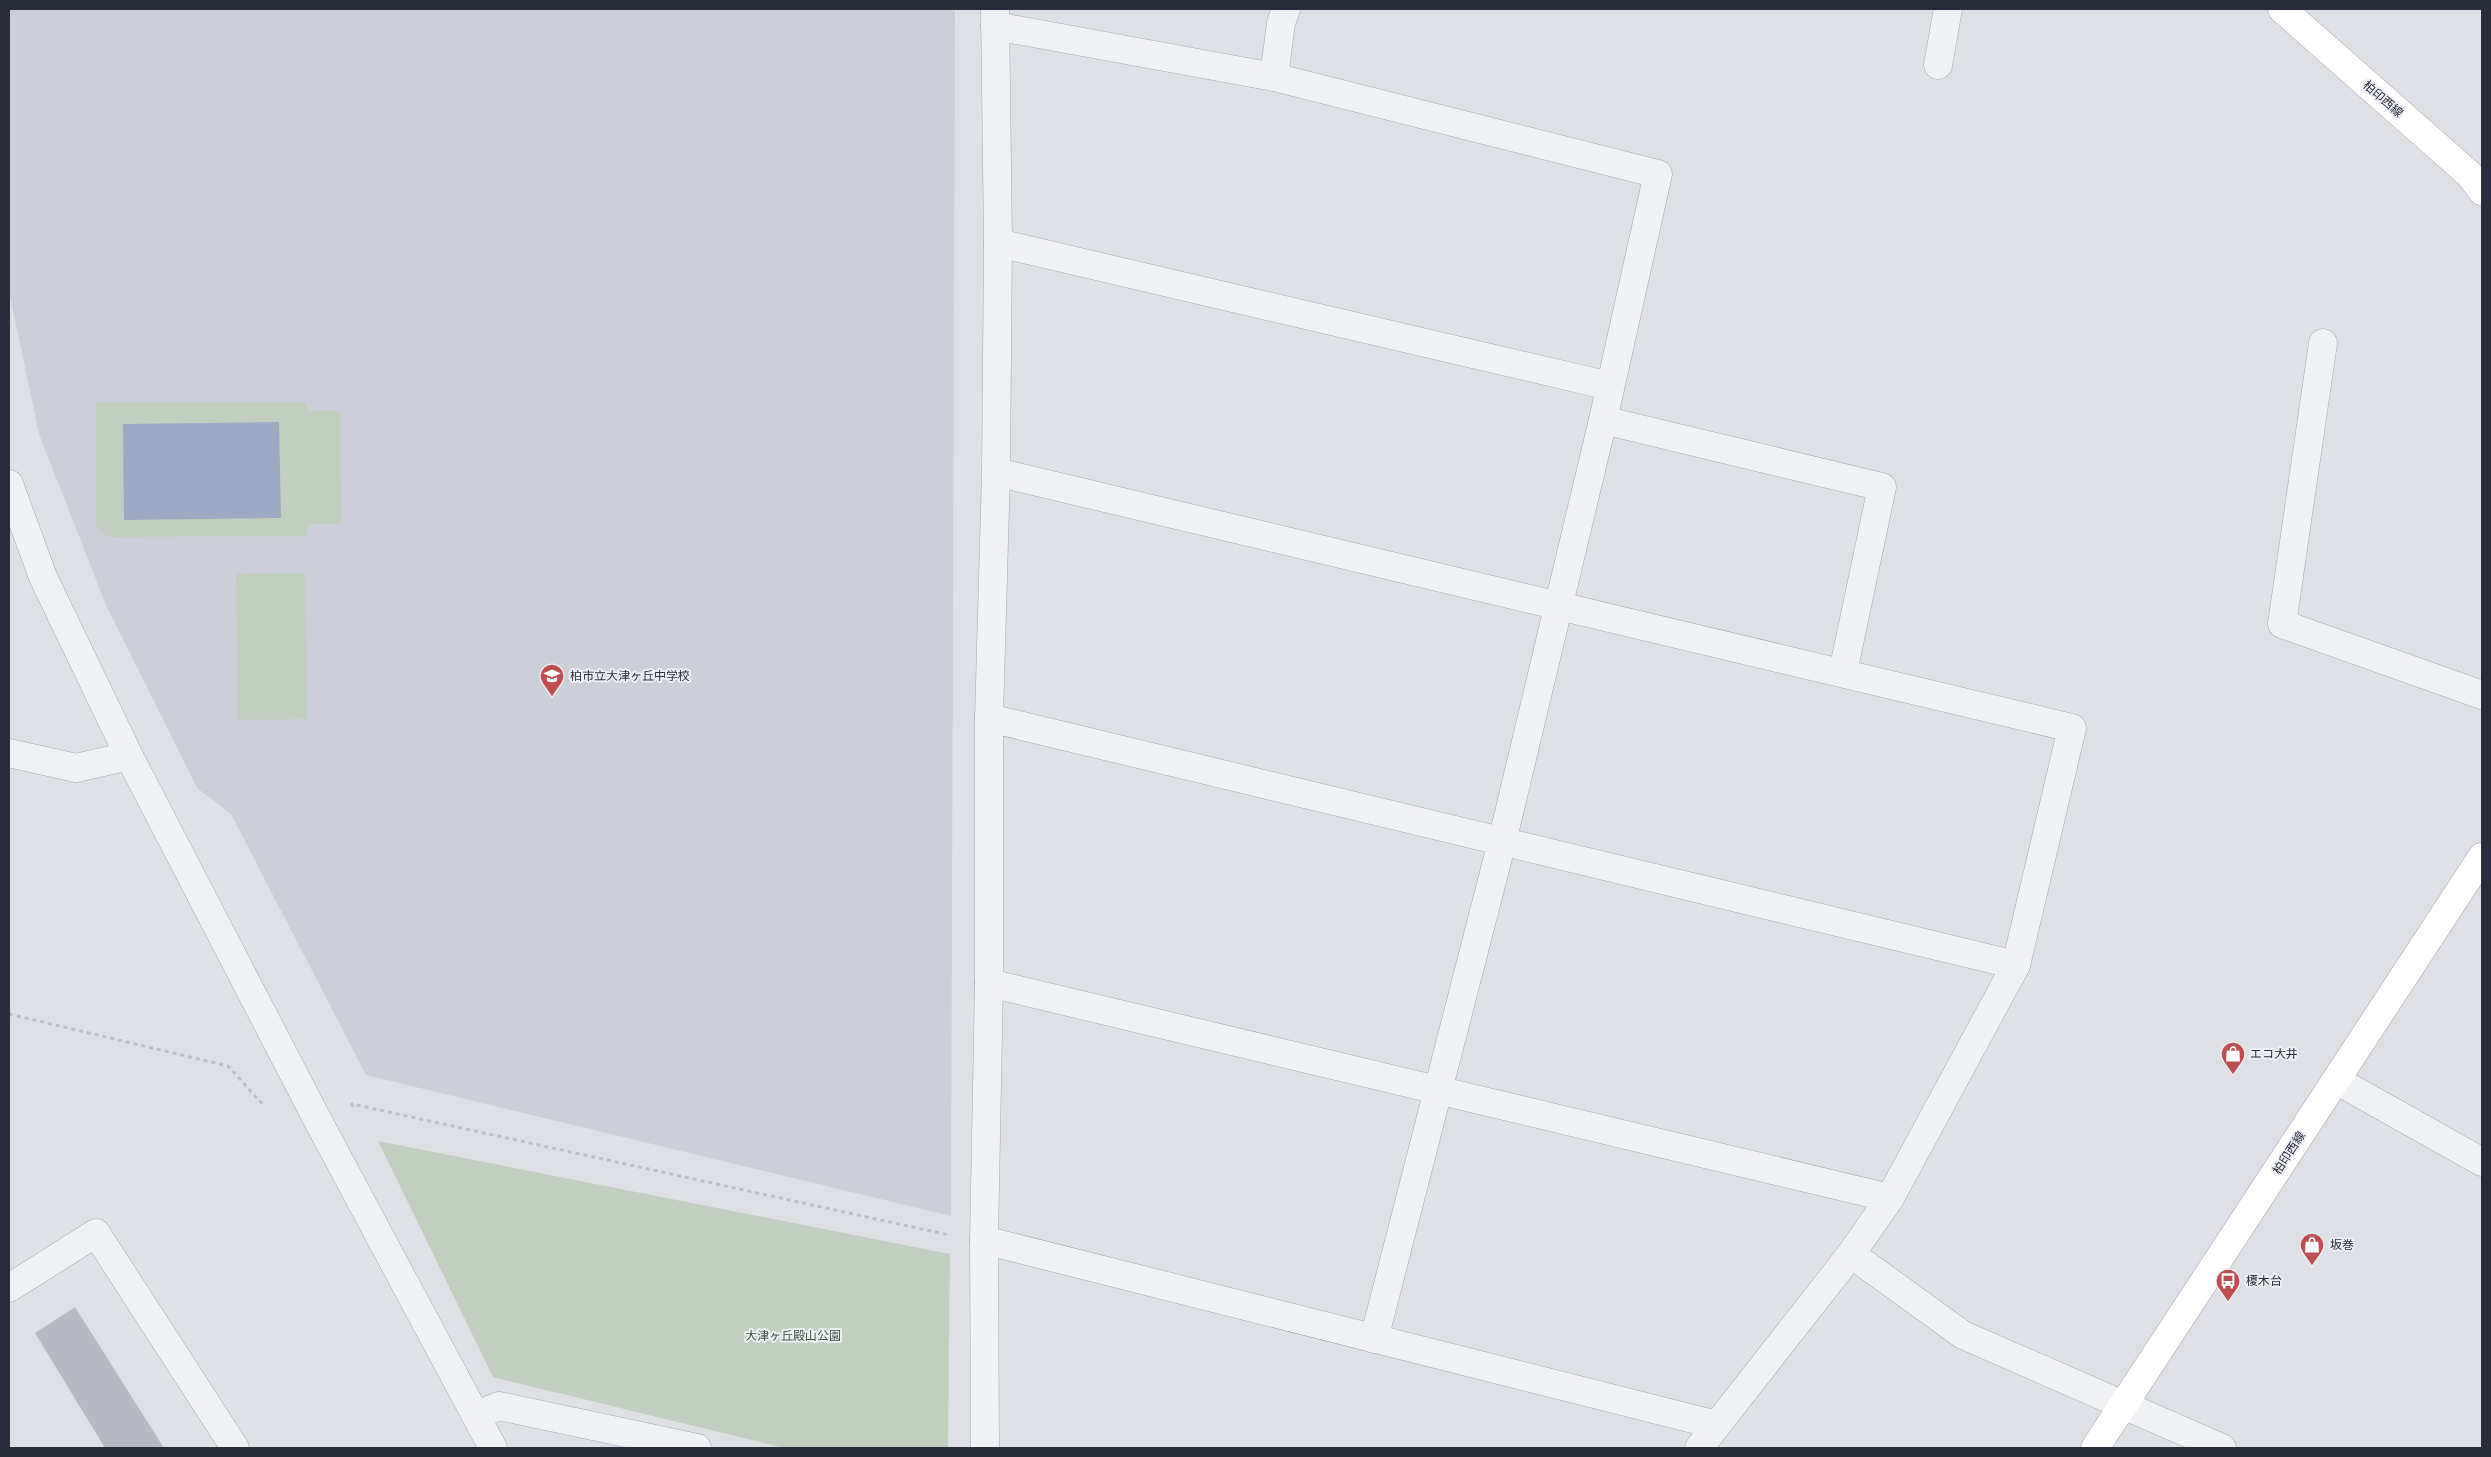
<svg xmlns="http://www.w3.org/2000/svg" width="2491" height="1457" font-family="Roboto,'Noto Sans JP',sans-serif">
  <style>
    .built { fill: #cccfd7 }
    .green { fill: #c2cfc0 }
    .water { fill: #9caac3 }
    .building { fill: #b6b9c2 }
    .lines { fill: none; stroke-linecap: round; stroke-linejoin: round }
    .minor-casing { stroke: #a4a7af; stroke-width: 29 }
    .major-casing { stroke: #9fa3b0; stroke-width: 29 }
    .path { stroke: #bcbec5; stroke-width: 3; stroke-dasharray: 4 4; stroke-linecap: butt }
    .minor { stroke: #f0f1f5; stroke-width: 28 }
    .major { stroke: #fff; stroke-width: 28 }
    .labels { text-anchor: middle; dominant-baseline: central; stroke-width: 4; stroke-linejoin: round; paint-order: stroke }
    .street-label { font-size: 12px; fill: #292d3b; stroke: #edeff4 }
    .poi-label { font-size: 12px; fill: #292d3b; stroke: #edeff4; text-anchor: start }
    .park-label { font-size: 12px; fill: #395538; stroke: #edeff4 }
  </style>
  <rect width="100%" height="100%" fill="#dee0e6"/>
  <path class="built" d="M9 9H955L951 1216 366 1075 231 814 197 788 106 605 39 434 9 291Z"/>
  <g class="green">
    <path d="M96 402H306L307 411H340L341 524H307V536L108 537 96 527Z"/>
    <path d="M305 573 307 719 238 720 236 574Z"/>
    <path d="M378 1141 950 1254 948 1448H784L493 1377Z"/>
  </g>
  <path class="water" d="M279 422 281 518 124 520 123 424Z"/>
  <path class="building" d="M75 1307 164 1448H105L35 1333Z"/>
  <g class="lines">
    <defs>
      <g id="minor">
        <path d="M995 26 1274 77 1658 174 1603 420 1502 842 1374 1339"/>
        <path d="M1938 65 1948 9"/>
        <path d="M1274 77 1281 23 1286 9"/>
        <path d="M998 243 1610 386"/>
        <path d="M2323 343 2282 624 2482 695"/>
        <path d="M1603 420 1882 487 1843 672"/>
        <path d="M996 472 2072 728 2016 965 1890 1198 1851 1254 1699 1448"/>
        <path d="M9 484 43 577 129 756 317 1119 493 1448"/>
        <path d="M989 718 2016 965"/>
        <path d="M9 753 76 768 129 756"/>
        <path d="M989 983 1890 1198"/>
        <path d="M2336 1080 2482 1162"/>
        <path d="M984 1240 1717 1425"/>
        <path d="M1851 1254 1963 1335 2222 1448"/>
        <path d="M9 1288 96 1233 235 1448"/>
        <path d="M477 1415 499 1406 697 1448"/>
        <path d="M985 1448 984 1240 989 983V718L996 472 998 243 995 9"/>
      </g>
      <g id="major">
        <path d="M2282 9 2469 174 2482 191"/>
        <path d="M2095 1448 2482 857"/>
      </g>
    </defs>
    <use href="#minor" class="minor-casing"/>
    <use href="#major" class="major-casing"/>
    <g class="path">
      <path d="M9 1014 228 1066 264 1106"/>
      <path d="M353 1107 352 1104 949 1235"/>
    </g>
    <use href="#minor" class="minor"/>
    <use href="#major" class="major"/>
  </g>
  <defs>
    <symbol id="school-pin" viewBox="-11 -11 22 30"><path d="M0 17L-7.5 6A9.5 9.5 0 1 1 7.5 6Z" fill="#bf4e50" stroke="#edeff4"/><path d="M0-5L7-2L0 1L-7-2ZM-4 1L0 2.5L4 1V4Q0 6-4 4Z" fill="#fff"/></symbol>
    <symbol id="shop-pin" viewBox="-11 -11 22 30"><path d="M0 17L-7.5 6A9.5 9.5 0 1 1 7.5 6Z" fill="#bf4e50" stroke="#edeff4"/><path d="M-5-2.5h2.3a2.7 3.5 0 0 1 5.4 0H5L5.5 6h-11ZM-1.5-2.5h3a1.5 2.3 0 0 0-3 0Z" fill="#fff"/></symbol>
    <symbol id="bus-pin" viewBox="-11 -11 22 30"><path d="M0 17L-7.5 6A9.5 9.5 0 1 1 7.5 6Z" fill="#bf4e50" stroke="#edeff4"/><path d="M-5-6H5V4H4V6H2V4H-2V6H-4V4H-5ZM-3.5-4V0h7V-4ZM-3.5 1.2v1.5H-2V1.2ZM2 1.2v1.5H3.5V1.2Z" fill="#fff"/></symbol>
  </defs>
  <g fill-rule="evenodd">
    <use href="#school-pin" x="538" y="662" width="28" height="38"/>
    <use href="#shop-pin" x="2219" y="1040" width="28" height="38"/>
    <use href="#shop-pin" x="2298" y="1231" width="28" height="38"/>
    <use href="#bus-pin" x="2214" y="1267" width="28" height="38"/>
  </g>
  <g class="labels">
    <g class="street-label">
      <text transform="translate(2383 99) rotate(41)">柏印西線</text>
      <text transform="translate(2289 1153) rotate(-57)">柏印西線</text>
    </g>
    <g class="poi-label">
      <text x="570" y="676">柏市立大津ヶ丘中学校</text>
      <text x="2250" y="1054">エコ大井</text>
      <text x="2330" y="1245">坂巻</text>
      <text x="2246" y="1281">榎木台</text>
    </g>
    <g class="park-label">
      <text x="793" y="1336">大津ヶ丘殿山公園</text>
    </g>
  </g>
  <rect width="2491" height="1457" fill="none" stroke="#292d3b" stroke-width="20"/>
</svg>
